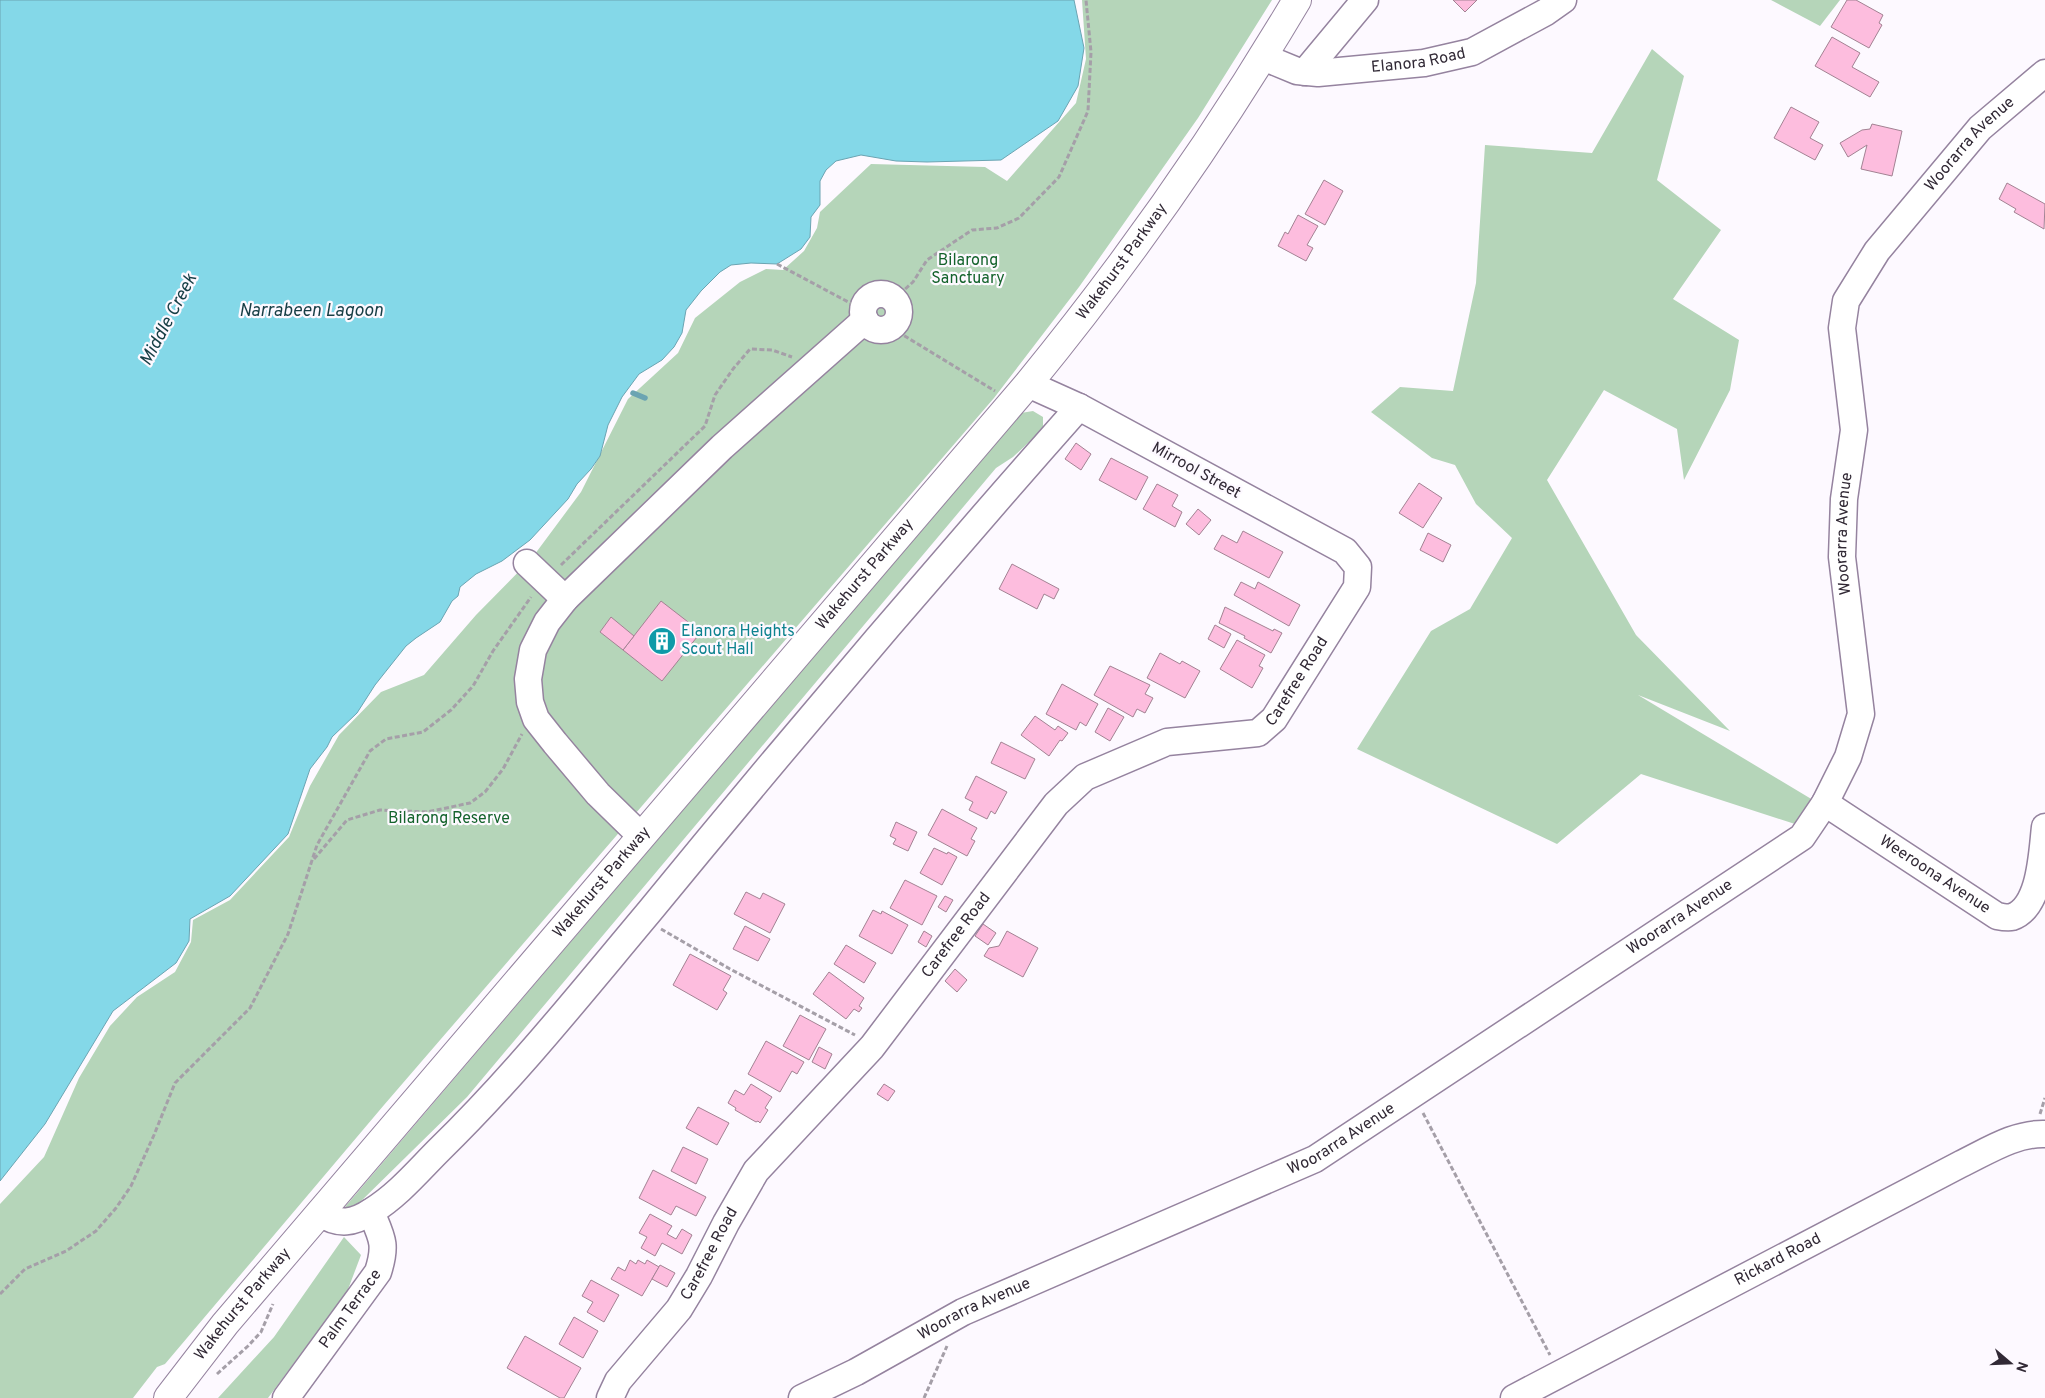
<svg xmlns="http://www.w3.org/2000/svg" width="2045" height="1398" font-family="Overpass,sans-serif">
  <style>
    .green { fill: #b5d5b9 }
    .water { fill: #84d8e8; stroke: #6ba4b2 }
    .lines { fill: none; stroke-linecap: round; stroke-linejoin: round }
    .stream { stroke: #6ba4b2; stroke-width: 5.5 }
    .building { fill: #fdbdde; stroke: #a38293 }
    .minor-casing { stroke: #95839f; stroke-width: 29 }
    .major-casing { stroke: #95839f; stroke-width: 30 }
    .path { stroke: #a59fa8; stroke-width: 3; stroke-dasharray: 5 2.5; stroke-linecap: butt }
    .minor { stroke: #fff; stroke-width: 26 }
    .major { stroke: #fff; stroke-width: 28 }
    .labels { text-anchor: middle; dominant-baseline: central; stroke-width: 4.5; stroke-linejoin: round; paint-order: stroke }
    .street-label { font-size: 16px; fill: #312935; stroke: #fdf9ff }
    .park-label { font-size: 16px; fill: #14632c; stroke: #fdf9ff }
    .culture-label { font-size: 16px; fill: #0d838f; stroke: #fdf9ff; text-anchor: start }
    .water-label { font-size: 18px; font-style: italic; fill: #163e45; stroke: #fdf9ff }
  </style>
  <rect width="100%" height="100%" fill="#fdf9ff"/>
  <g class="green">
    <path d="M1082 0H1272L1198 118 1079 287 994 398 384 1105 165 1364 157 1367 133 1398H0V1204L44 1157 79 1078 110 1026 137 997 175 972 191 942 193 920 230 900 289 837 310 786 339 735 381 692 424 675 476 615 532 558 581 492 628 399 678 353 695 318 740 282 766 269 783 270 804 251 817 228 820 212 871 164 985 167 1007 181 1076 103 1086 59Z"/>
    <path d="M1771 0H1840L1820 26Z"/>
    <path d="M1652 49 1684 76 1657 180 1721 230 1673 299 1739 340 1730 390 1684 480 1677 429 1604 390 1547 480 1636 635 1730 731 1638 695 1813 800 1795 824 1641 774 1557 844 1357 749 1431 631 1470 609 1512 538 1476 504 1455 465 1432 458 1371 412 1400 387 1453 391 1476 283 1485 145 1592 153Z"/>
    <path d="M1033 411 1043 417V429L1013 457 996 468 467 1097 352 1210 345 1207 1021 413Z"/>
    <path d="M344 1237 361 1255 347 1292 268 1398H218L274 1337Z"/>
  </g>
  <path class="water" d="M0 0H1074L1084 48 1078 86 1058 121 1001 160 927 162 896 161 861 155 836 161 826 170 820 181V205L811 217 810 237 801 249 777 264 751 263 731 265 720 272 701 291 686 310 682 333 674 347 662 360 639 374 622 397 608 425 600 456 591 469 577 484 568 499 530 540 502 561 476 574 460 587 458 596 452 601 440 622 416 638 406 646 375 685 357 713 332 737 327 747 310 769 288 834 230 896 190 919 189 941 176 963 113 1011 45 1124 0 1181Z"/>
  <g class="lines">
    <path class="stream" d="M633 393 645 398"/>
  </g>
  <g class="building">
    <path d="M1453 0H1477L1465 12Z"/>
    <path d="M1847 0H1856L1883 15 1879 23 1882 25 1869 48 1831 27Z"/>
    <path d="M1832 37 1860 53 1852 67 1879 82 1870 97 1815 66Z"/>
    <path d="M1791 107 1819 122 1810 138 1823 145 1815 160 1774 138Z"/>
    <path d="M1872 124 1902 131 1892 176 1861 169 1867 145 1848 157 1840 143 1862 130 1870 129Z"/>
    <path d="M1324 180 1343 191 1325 225 1305 214Z"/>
    <path d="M2007 183 2045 204 2044 229 2014 212 2016 209 1999 199Z"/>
    <path d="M1298 215 1318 226 1307 245 1313 248 1306 261 1278 246 1285 232 1288 234Z"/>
    <path d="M1076 443 1091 454 1081 470 1065 459Z"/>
    <path d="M1111 458 1148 477 1136 500 1099 480Z"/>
    <path d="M1419 483 1442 498 1423 528 1399 513Z"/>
    <path d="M1157 484 1178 495 1172 506 1182 512 1175 527 1143 509Z"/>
    <path d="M1198 509 1211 520 1199 535 1186 524Z"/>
    <path d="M1243 531 1283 552 1269 578 1214 549 1222 535 1237 543Z"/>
    <path d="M1428 533 1451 545 1443 562 1420 550Z"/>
    <path d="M1012 564 1059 589 1054 599 1044 594 1037 609 999 589Z"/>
    <path d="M1241 582 1255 589 1258 582 1300 605 1289 626 1234 595Z"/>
    <path d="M661 601 701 632 662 681 623 650Z"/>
    <path d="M1225 607 1273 631 1274 629 1282 633 1271 653 1244 638 1245 636 1219 623Z"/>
    <path d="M611 617 634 636 623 650 600 632Z"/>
    <path d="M1215 625 1231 634 1224 648 1208 639Z"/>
    <path d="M1237 640 1265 655 1259 666 1263 668 1252 688 1220 669Z"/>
    <path d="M1160 653 1180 664 1182 661 1200 671 1185 698 1147 678Z"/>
    <path d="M1110 666 1150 685 1145 694 1153 698 1145 713 1137 709 1133 717 1094 695Z"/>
    <path d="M1062 684 1098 704 1086 726 1080 722 1076 730 1046 714Z"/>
    <path d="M1108 708 1124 717 1110 741 1095 732Z"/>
    <path d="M1035 716 1055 730 1058 726 1068 733 1062 741 1060 740 1049 756 1021 735Z"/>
    <path d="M1001 742 1035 759 1025 779 991 763Z"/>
    <path d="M976 776 1007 792 995 814 991 811 987 819 969 810 973 802 965 798Z"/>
    <path d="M942 809 977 828 971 839 975 841 967 856 928 835Z"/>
    <path d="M896 822 917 832 908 851 893 844 896 839 890 836Z"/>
    <path d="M934 848 947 854 948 852 957 857 942 885 920 873Z"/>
    <path d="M905 880 937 896 922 925 890 908Z"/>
    <path d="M746 892 760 899 763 893 785 904 770 933 734 914Z"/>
    <path d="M945 896 953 900 946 912 938 907Z"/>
    <path d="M873 910 881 914 882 911 908 925 892 954 859 936Z"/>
    <path d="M983 924 996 933 988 945 975 936Z"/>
    <path d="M745 926 770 939 758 961 733 949Z"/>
    <path d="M924 931 932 936 926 947 918 942Z"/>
    <path d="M1007 931 1038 948 1023 977 984 956 989 948 999 946Z"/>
    <path d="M846 945 876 963 864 983 834 964Z"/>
    <path d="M690 954 731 976 723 990 727 993 717 1010 673 985Z"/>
    <path d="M955 969 967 980 957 992 945 981Z"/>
    <path d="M829 972 864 998 859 1006 862 1008 859 1012 854 1009 846 1019 813 994Z"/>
    <path d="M800 1015 826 1029 809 1060 783 1046Z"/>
    <path d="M766 1041 804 1062 797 1074 792 1071 780 1092 748 1074Z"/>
    <path d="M819 1047 832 1054 825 1069 812 1062Z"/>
    <path d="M751 1084 772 1097 765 1108 768 1110 760 1123 758 1121 756 1122 735 1110 736 1108 728 1103 735 1090 744 1095Z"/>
    <path d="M884 1084 895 1091 888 1101 877 1094Z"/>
    <path d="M698 1107 729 1123 717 1145 686 1128Z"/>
    <path d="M683 1147 708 1159 696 1184 671 1171Z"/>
    <path d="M653 1170 706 1197 696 1216 676 1206 671 1215 639 1198Z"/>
    <path d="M650 1214 672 1226 667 1234 676 1239 682 1229 692 1235 682 1254 662 1243 655 1256 641 1248 647 1237 639 1233Z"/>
    <path d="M630 1260 636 1264 638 1260 645 1264 647 1260 659 1267 642 1296 611 1279 618 1267 625 1271Z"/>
    <path d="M660 1265 675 1273 667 1287 652 1279Z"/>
    <path d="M591 1280 619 1295 604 1322 587 1312 593 1302 582 1296Z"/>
    <path d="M574 1317 598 1331 583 1358 559 1344Z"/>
    <path d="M525 1336 581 1368 564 1398H560L507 1368Z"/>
  </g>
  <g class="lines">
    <defs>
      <g id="minor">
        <path id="s1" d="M1263 57 1297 71 1318 73 1424 63 1472 52 1546 12 1563 0"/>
        <path d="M1305 72 1365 0"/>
        <circle cx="881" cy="312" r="18"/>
        <path d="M527 563 565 599"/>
        <path id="s2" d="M1825 803 1997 916C2002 917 2008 918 2012 917 2041 907 2042 852 2045 827"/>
        <path d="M641 836 598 794 555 743 536 719 530 702 528 679 533 650 547 622 565 599 722 447 865 320"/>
        <path d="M320 1213C339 1226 354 1223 372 1211 398 1195 418 1171 439 1150 515 1076 581 993 649 912 789 741 932 573 1079 407"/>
        <path id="s3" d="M286 1398 378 1272C387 1244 382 1238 371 1212"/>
        <path id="s4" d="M610 1398 618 1381 679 1309 699 1276 726 1223 756 1171 872 1047 1056 804 1085 777 1167 742 1258 733 1274 719 1357 587 1358 567 1345 551 1079 407 1028 384"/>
        <path id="s5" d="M802 1398 856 1372 963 1312 1315 1159 1802 837 1825 803 1848 757 1861 714 1842 557 1844 499 1854 430 1842 328 1846 301 1877 251 1980 128 2045 73"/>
        <path id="s6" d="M1514 1398 1961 1164C1988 1151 2015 1133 2045 1134"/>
      </g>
      <g id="major">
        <path id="s7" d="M168 1398 225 1324 1028 384C1127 263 1217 135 1297 0"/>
      </g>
    </defs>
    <use href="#minor" class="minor-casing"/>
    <use href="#major" class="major-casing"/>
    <g class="path">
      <path d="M777 264 852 304"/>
      <path d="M894 299 913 282 927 260 972 230 997 228 1019 218 1059 177 1088 111 1091 52 1086 0"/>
      <path d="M885 324 995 391"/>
      <path d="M561 565 705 426 715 395 733 369 750 349 772 350 792 357"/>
      <path d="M314 859 347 820 380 810 427 812 470 803 485 792 503 769 522 734"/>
      <path d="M661 929 730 969 855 1035"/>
      <path d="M1423 1113 1550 1355"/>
      <path d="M2040 1114 2045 1098"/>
      <path d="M0 1294 25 1269 66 1251 96 1231 116 1208 131 1186 154 1135 175 1083 250 1008 288 934 317 845 370 751 386 739 423 732 451 710 473 686 493 651 531 597"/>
      <path d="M217 1374 248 1346 261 1332 273 1304"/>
      <path d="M924 1398 947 1346"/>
    </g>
    <use href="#minor" class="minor"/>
    <use href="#major" class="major"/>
  </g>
  <defs>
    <symbol id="building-disc" viewBox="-11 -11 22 22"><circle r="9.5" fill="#0f9aa8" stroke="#fdf9ff"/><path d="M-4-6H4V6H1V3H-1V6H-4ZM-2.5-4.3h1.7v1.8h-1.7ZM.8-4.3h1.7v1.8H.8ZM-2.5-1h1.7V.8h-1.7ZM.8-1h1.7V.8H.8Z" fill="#fff"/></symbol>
  </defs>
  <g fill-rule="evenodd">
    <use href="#building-disc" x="646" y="625" width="32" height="32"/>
  </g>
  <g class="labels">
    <g class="street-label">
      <text stroke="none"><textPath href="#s1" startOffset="159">Elanora Road</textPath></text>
      <text stroke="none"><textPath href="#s5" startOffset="1904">Woorarra Avenue</textPath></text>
      <text stroke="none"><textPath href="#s7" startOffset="1484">Wakehurst Parkway</textPath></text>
      <text transform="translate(1196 471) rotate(29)">Mirrool Street</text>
      <text stroke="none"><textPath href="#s5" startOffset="1469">Woorarra Avenue</textPath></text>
      <text stroke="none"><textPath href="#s7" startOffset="1079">Wakehurst Parkway</textPath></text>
      <text stroke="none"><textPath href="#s4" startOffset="1031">Carefree Road</textPath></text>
      <text stroke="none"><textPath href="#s2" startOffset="131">Weeroona Avenue</textPath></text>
      <text stroke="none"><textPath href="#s7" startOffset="674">Wakehurst Parkway</textPath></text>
      <text stroke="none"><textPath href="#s5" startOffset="1004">Woorarra Avenue</textPath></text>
      <text stroke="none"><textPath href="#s4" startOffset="581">Carefree Road</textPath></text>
      <text stroke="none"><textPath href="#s5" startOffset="599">Woorarra Avenue</textPath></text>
      <text stroke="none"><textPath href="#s4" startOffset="176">Carefree Road</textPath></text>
      <text stroke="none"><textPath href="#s6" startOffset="298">Rickard Road</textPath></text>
      <text stroke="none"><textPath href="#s7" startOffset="120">Wakehurst Parkway</textPath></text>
      <text stroke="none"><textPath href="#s3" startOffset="110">Palm Terrace</textPath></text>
      <text stroke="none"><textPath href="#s5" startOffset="194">Woorarra Avenue</textPath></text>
    </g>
    <g class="park-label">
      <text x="968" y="261">Bilarong<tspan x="968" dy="18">Sanctuary</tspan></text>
      <text x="449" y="819">Bilarong Reserve</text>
    </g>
    <g class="culture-label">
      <text x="681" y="632">Elanora Heights<tspan x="681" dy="18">Scout Hall</tspan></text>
    </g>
    <g class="water-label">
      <text x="311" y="311">Narrabeen Lagoon</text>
      <text transform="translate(169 320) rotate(-62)">Middle Creek</text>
    </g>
  </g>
  <g transform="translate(2010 1363) rotate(109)" stroke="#fdf9ff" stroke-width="4" paint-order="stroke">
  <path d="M0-4L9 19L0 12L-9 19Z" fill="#312935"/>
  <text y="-8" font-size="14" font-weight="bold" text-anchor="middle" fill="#312935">N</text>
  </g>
</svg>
